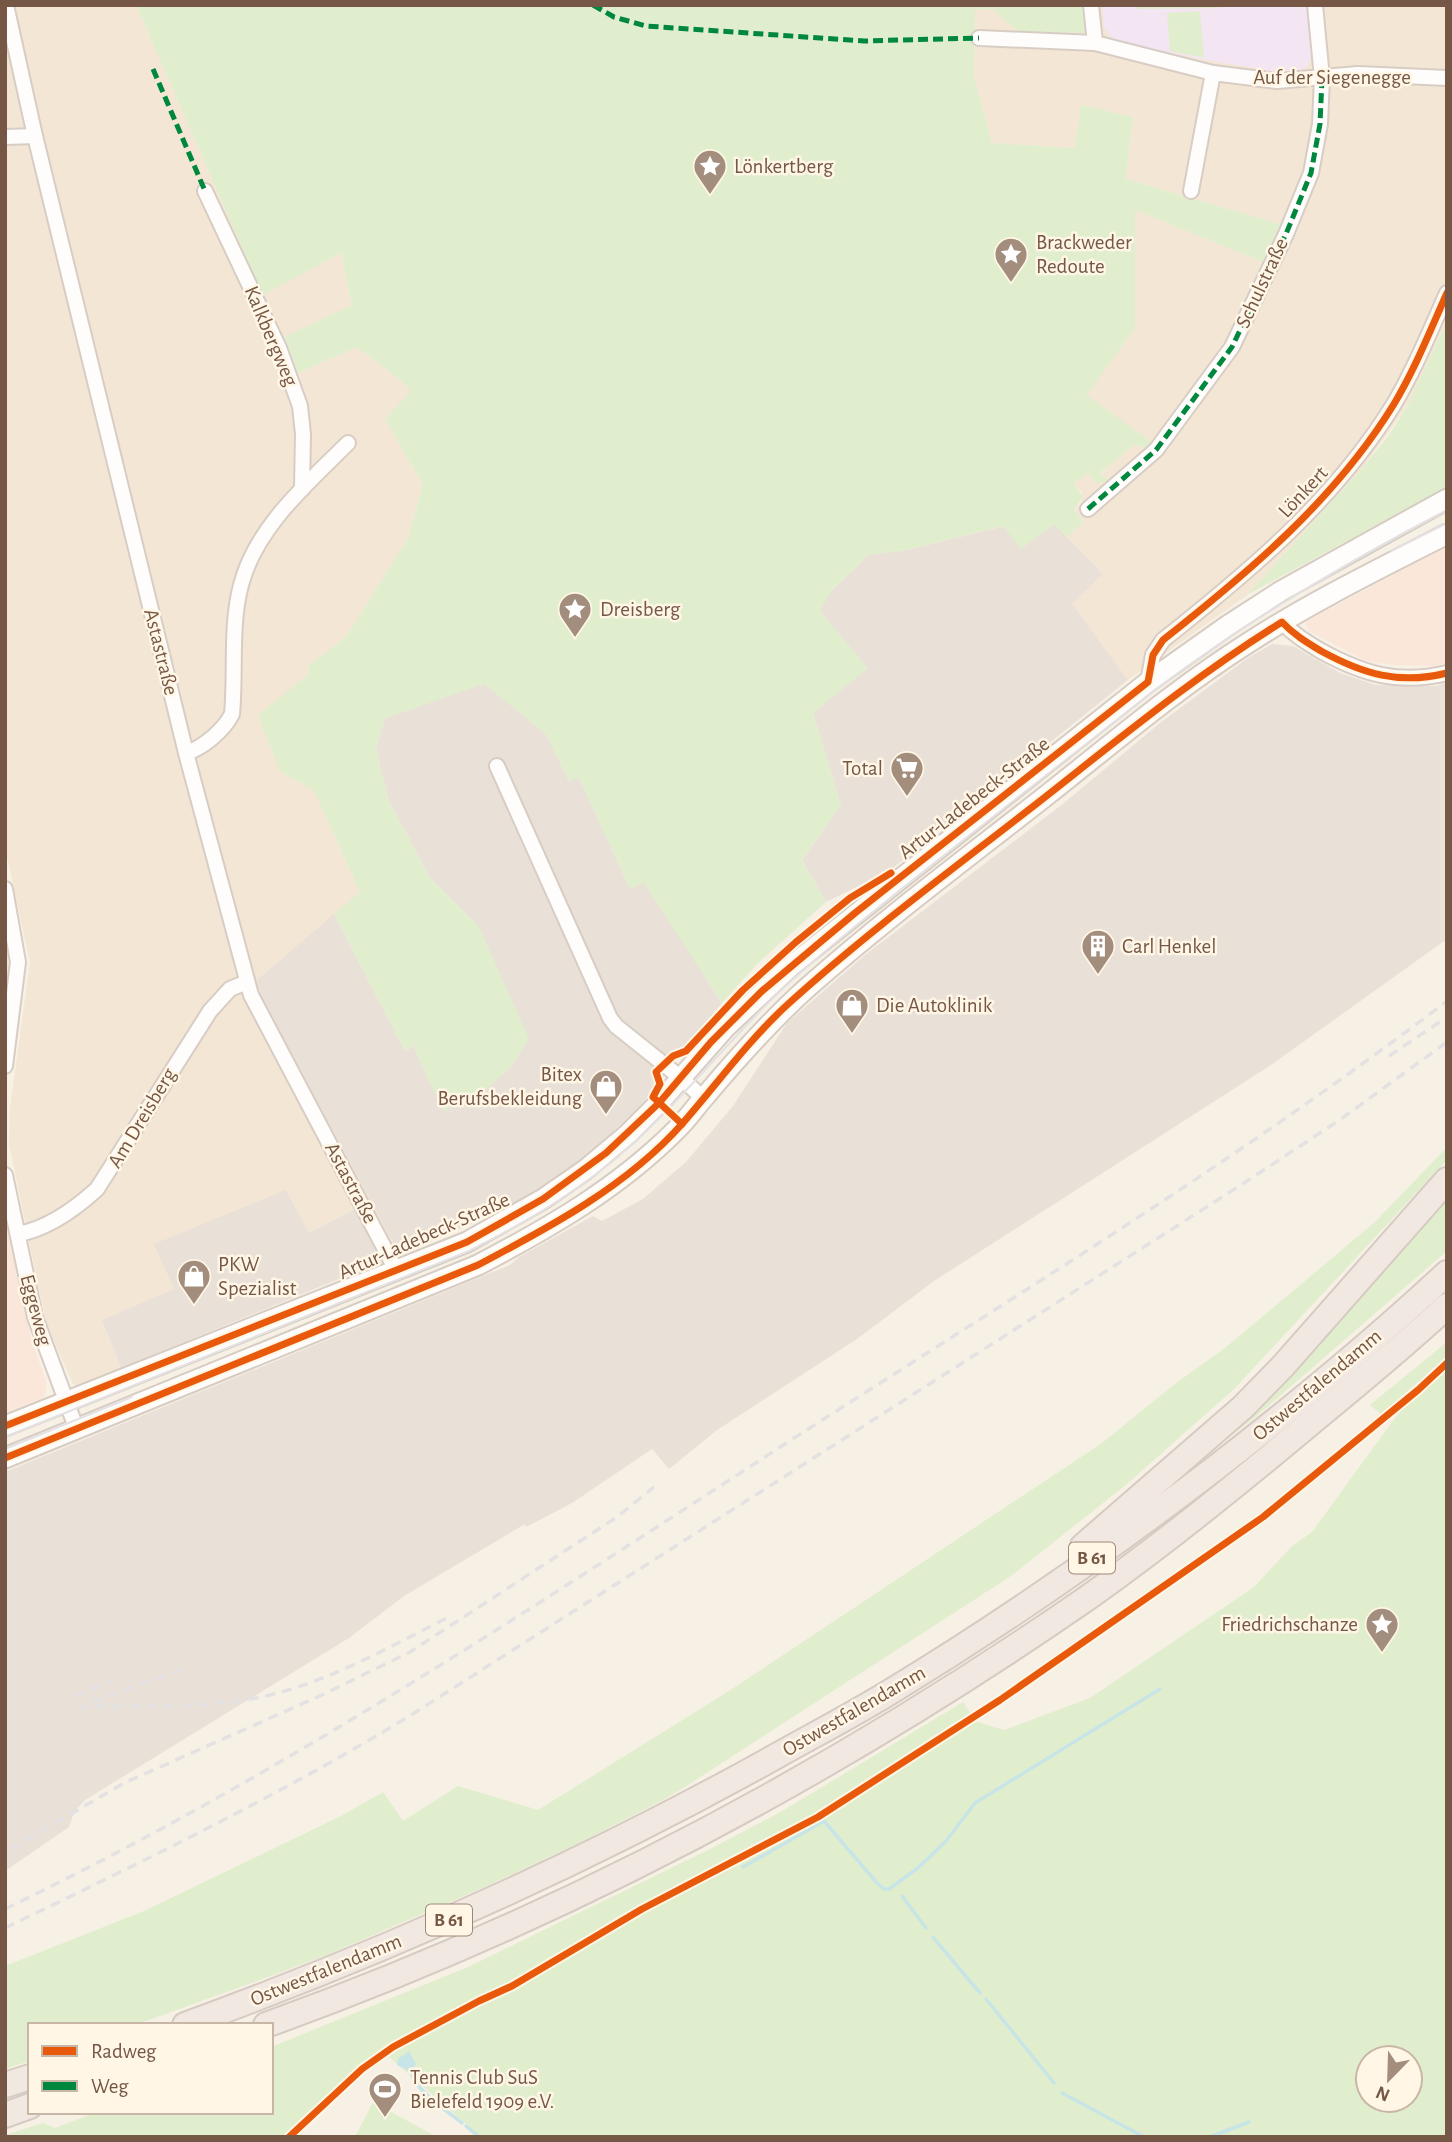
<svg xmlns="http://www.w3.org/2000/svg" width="1452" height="2142" font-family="'Alegreya Sans',sans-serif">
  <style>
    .residential { fill: #f3e6d4 }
    .commercial { fill: #fbe7da }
    .industrial { fill: #e9e0d7 }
    .education { fill: #f3e5f1 }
    .green { fill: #e1eece; fill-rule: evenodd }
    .water { fill: #c7e4e7 }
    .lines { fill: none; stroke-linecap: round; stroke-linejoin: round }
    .stream { stroke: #c7e4e7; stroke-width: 3.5 }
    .street-casing { stroke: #d8cdc4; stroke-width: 18 }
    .secondary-casing { stroke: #d7ccc2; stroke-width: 23 }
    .highway-casing { stroke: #d6cbc2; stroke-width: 28 }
    .street { stroke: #fefdfb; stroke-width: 14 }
    .secondary { stroke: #fefdfb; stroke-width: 19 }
    .highway { stroke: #f2e8e2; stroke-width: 24 }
    .tram { stroke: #e4e1e3; stroke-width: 2 }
    .rail { stroke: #e4e1e3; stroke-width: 3.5; stroke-dasharray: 10 7; stroke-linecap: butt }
    .quiet { stroke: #00873e; stroke-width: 5; stroke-dasharray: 10 5; stroke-linecap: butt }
    .cycleway-casing { stroke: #fff6e6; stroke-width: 11 }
    .cycleway { stroke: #e8590c; stroke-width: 7 }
    .labels { text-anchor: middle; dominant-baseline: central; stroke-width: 5; stroke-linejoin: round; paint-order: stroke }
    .shield { fill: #fff6e6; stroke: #9f8775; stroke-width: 2 }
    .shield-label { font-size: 19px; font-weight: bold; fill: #765745 }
    .street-label { font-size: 21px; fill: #765745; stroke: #fff6e6 }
    .poi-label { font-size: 21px; fill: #765745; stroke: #fff6e6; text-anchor: start }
  </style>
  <rect width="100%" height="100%" fill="#f7f0e5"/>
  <g class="residential">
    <path d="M5 5H136L263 294 341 253 352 306 284 337 298 373 357 347 398 378 412 391 385 419 423 485 408 538 346 637 307 667 310 673 280 771 314 791 360 892 258 980 404 1250 410 1251 373 1265 377 1254 376 1248 355 1209 309 1233 286 1190 174 1289 102 1320 121 1368 78 1386 73 1384 46 1323 9 1144 10 1108 30 962 5 848Z"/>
    <path d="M1084 5H1447V321L1409 403 1365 465 1247 595 1128 680 1072 604 1103 574 1067 537 1084 522 1074 510 1081 503 1082 493 1074 483 1088 473 1099 475 1135 443 1147 449 1086 395 1135 328V210L1263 262 1280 224 1126 179 1133 117 1081 106 1076 148 992 143 974 76 975 10 992 9 1019 32 1076 36 1085 30Z"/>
    <path d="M5 926 10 976 5 1010Z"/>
  </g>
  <g class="commercial">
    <path d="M1447 546V663L1433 666 1394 665 1366 661 1309 631 1305 622Z"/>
    <path d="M5 1219 31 1339 46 1381V1390L44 1397 5 1413Z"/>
  </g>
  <g class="industrial">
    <path d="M1054 524 1103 574 1072 604 1128 680 889 871 826 902 802 860 841 805 813 713 819 610 831 591 868 555 907 550 1004 526Z"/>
    <path d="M1272 644 1293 646 1340 673 1376 685 1436 686 1447 682V939L1271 1065 934 1281 857 1339 717 1430 669 1469 652 1449 572 1503 526 1527 525 1524 404 1596 349 1638 85 1800 74 1812 69 1827 5 1871V1472L510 1265 519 1257 593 1216 602 1221 643 1199 686 1162 733 1106 787 1023 865 955 1064 803 1160 723 1248 658Z"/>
    <path d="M484 683 546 734 569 781 579 777 630 889 644 882 722 1003 641 1105 598 1146 565 1171 530 1194 471 1224 410 1251 404 1250 394 1244 261 996 257 980 334 914 405 1051 413 1045 443 1110 479 927 430 878 389 801 376 750 385 718Z"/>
    <path d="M286 1190 309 1233 355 1209 376 1248 377 1254 373 1265 121 1368 102 1320 174 1289 154 1244Z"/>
  </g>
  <path class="education" d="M1102 5H1308L1311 57 1309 64 1300 71H1272L1194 58 1115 41 1104 28Z"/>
  <g class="green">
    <path d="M136 5H1084L1085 30 1082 35 1076 36 1018 32 992 9 975 10 974 76 992 143 1075 148 1081 105 1133 117 1126 179 1280 224 1263 262 1135 210V328L1087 395 1153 443 1147 449 1135 444 1099 474 1109 480 1097 483 1088 473 1074 483 1083 497 1074 510 1084 522 1067 537 1054 525 1021 549 1003 526 907 550 868 555 831 591 820 611 868 668 813 713 841 805 802 860 826 902 757 964 722 1003 644 883 630 889 579 778 569 781 546 734 484 684 385 718 376 750 389 801 430 878 479 927 529 1039 510 1068 482 1093 443 1111 413 1045 405 1051 334 914 360 892 314 791 280 771 258 715 310 673 307 667 346 637 408 538 423 485 385 419 411 391 398 378 357 347 298 373 284 337 352 305 341 253 263 295Z"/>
    <path d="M1136 5H1219V8L1136 9Z"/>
    <path d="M1200 11 1204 58 1170 51 1167 13Z"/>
    <path d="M1447 321V487L1247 595 1365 465 1389 435 1409 403Z"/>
    <path d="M1447 1147V1160L1234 1389 1127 1484 1011 1576 688 1785 663 1800 583 1841 487 1886 327 1955 249 1984 135 2025H30V2061L5 2069V1966L144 1911 341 1816 383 1792 403 1821 458 1786 538 1810 729 1691 1102 1443 1176 1383 1225 1348 1375 1222Z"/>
    <path d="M1447 1190V1251L1252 1420 1193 1464Z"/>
    <path d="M1447 1342V1357L1381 1414 1370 1405Z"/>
    <path d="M1447 1369V2137H481L389 2057 360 2067 296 2126 304 2137H5V2135L43 2123 55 2128 97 2112H271V2047L468 1967 708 1850 779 1813 963 1702 971 1714 878 1774 882 1780 975 1721 1004 1730 1090 1698 1254 1587 1292 1546 1312 1532 1392 1422 1405 1406ZM1368 2058H1410V2100H1368Z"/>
    <path d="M373 2102 437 2137H355Z"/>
  </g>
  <path class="water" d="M409 2051 416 2064 411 2072 397 2065 398 2059Z"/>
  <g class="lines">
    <g class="stream">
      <path d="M743 1867 824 1821 877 1883 884 1889H889L918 1868 946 1841 975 1803 1160 1689"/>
      <path d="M902 1896 926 1928"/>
      <path d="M933 1937 980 1993"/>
      <path d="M986 1999 1054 2083"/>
      <path d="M411 2072C415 2090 447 2111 462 2123"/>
      <path d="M1062 2093 1144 2137"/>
      <path d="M466 2126 479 2137"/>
      <path d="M1210 2137 1249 2122"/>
    </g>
    <defs>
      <g id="street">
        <path d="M6 5 35 136 186 753 251 995 396 1270"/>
        <path d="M1091 5 1095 43"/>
        <path d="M979 38 1095 43 1213 73 1277 81 1358 74 1447 78"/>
        <path d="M5 137 35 136"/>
        <path d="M205 191 279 348 300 406 303 434 302 489"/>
        <path d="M1191 191 1213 73"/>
        <path d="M1088 509 1156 450 1232 347 1286 234 1311 173 1320 124 1322 78 1315 5"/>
        <path d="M1282 622C1293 634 1306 642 1321 651 1363 674 1399 685 1447 673"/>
        <path d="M1148 682 1153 655 1163 640C1250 571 1335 500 1394 404 1415 369 1430 331 1447 293"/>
        <path d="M186 753C203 748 224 730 232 714 236 672 230 626 241 585 256 527 307 484 348 443"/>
        <path d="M497 766 610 1018 616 1026 681 1078 703 1098"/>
        <path d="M5 889 18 962 5 1066"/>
        <path d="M5 1175 35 1317 77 1430"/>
        <path d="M18 1234C47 1229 75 1209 97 1189L210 1011 230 989 247 982"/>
      </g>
      <g id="secondary">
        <path d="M5 1426 467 1242 543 1199 585 1170 628 1134 659 1103 726 1027 791 966 1148 682 1227 626 1281 591 1447 499"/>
        <path d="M5 1458 478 1265C549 1228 618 1188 675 1131 687 1120 696 1106 707 1094 739 1056 771 1020 808 987 885 919 967 858 1047 795 1113 743 1177 688 1248 643 1311 602 1379 569 1447 534"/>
      </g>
      <g id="highway">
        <path d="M1083 1546 1243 1407 1283 1366 1447 1180"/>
        <path d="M185 2025C390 1950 589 1861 780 1754 816 1734 854 1714 890 1692 1002 1624 1110 1549 1214 1469 1294 1407 1373 1342 1447 1273"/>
        <path d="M266 2025C555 1921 831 1775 1083 1601 1163 1545 1239 1483 1314 1420 1359 1383 1404 1346 1447 1306"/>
        <path d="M5 2085 30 2077"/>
        <path d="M5 2115 30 2106"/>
      </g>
    </defs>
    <use href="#street" class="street-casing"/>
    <use href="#secondary" class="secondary-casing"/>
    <use href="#highway" class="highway-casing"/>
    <use href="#street" class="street"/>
    <use href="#secondary" class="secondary"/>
    <use href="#highway" class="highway"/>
    <g class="tram">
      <path d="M1391 551 1447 523"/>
      <path d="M5 1437 469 1251C529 1221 586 1187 636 1141 693 1088 741 1025 799 974 844 934 891 897 938 860 1010 803 1083 747 1155 690 1247 621 1345 563 1447 510"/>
      <path d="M5 1449 132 1397"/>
    </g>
    <g class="rail">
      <path d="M1389 1056 1447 1017"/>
      <path d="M75 1696 117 1678"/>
      <path d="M92 1702 188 1667"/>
      <path d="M79 1707C137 1705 204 1709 261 1697 327 1683 387 1648 447 1618"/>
      <path d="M11 1849 124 1783 322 1695 410 1652 617 1517 654 1487"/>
      <path d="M5 1909C279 1777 531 1608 785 1444 1008 1300 1236 1162 1447 1001"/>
      <path d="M5 1928C142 1862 278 1796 408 1717L1241 1185 1341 1119 1447 1042"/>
    </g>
    <g class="quiet">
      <path d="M593 5 614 17 646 26 864 41 979 38"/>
      <path d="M153 69 205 191"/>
      <path d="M1088 509 1156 450 1232 347 1286 234 1311 173 1320 124 1322 78"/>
    </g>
    <defs>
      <g id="cycleway">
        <path d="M682 1124 653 1097 660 1084 656 1072 673 1056 686 1051 743 990 796 942 850 898 891 873"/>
        <path d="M5 1426 467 1242 543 1199 606 1153 659 1103 711 1042 762 991 855 913 1148 682 1153 655 1163 640C1250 571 1335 500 1394 404 1415 369 1430 331 1447 293"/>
        <path d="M5 1458 478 1265C550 1227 627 1186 682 1124 717 1084 748 1041 787 1005 864 935 949 872 1031 808 1113 744 1193 677 1282 622 1293 634 1306 642 1321 651 1363 674 1399 685 1447 673"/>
        <path d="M289 2137 362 2069 393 2047 479 2001 512 1986 642 1909 818 1817 1000 1700 1263 1517 1418 1390 1447 1363"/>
      </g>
    </defs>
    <use href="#cycleway" class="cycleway-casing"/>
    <use href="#cycleway" class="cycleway"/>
  </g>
  <defs>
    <symbol id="sight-pin" viewBox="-11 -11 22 30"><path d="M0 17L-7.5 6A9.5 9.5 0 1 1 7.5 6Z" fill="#a38d7d" stroke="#fff6e6"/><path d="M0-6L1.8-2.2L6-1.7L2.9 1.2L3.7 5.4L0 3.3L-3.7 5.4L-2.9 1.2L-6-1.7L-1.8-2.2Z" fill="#fff"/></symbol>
    <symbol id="supermarket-pin" viewBox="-11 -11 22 30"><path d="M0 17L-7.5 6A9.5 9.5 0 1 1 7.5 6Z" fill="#a38d7d" stroke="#fff6e6"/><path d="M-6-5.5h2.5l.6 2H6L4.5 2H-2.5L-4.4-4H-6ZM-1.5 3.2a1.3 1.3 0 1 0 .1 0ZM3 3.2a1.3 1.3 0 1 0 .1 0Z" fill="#fff"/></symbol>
    <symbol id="building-pin" viewBox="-11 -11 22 30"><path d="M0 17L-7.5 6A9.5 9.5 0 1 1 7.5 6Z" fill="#a38d7d" stroke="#fff6e6"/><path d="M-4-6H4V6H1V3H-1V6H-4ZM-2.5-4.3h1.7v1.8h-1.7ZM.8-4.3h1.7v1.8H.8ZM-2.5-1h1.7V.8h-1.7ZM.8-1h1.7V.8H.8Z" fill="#fff"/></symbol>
    <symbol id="shop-pin" viewBox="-11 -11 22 30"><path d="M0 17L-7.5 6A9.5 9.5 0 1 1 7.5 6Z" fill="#a38d7d" stroke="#fff6e6"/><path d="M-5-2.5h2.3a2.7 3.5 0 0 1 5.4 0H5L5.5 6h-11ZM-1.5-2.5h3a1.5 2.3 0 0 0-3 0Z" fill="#fff"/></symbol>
    <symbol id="stadium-pin" viewBox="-11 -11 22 30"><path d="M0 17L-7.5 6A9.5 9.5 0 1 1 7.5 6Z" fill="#a38d7d" stroke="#fff6e6"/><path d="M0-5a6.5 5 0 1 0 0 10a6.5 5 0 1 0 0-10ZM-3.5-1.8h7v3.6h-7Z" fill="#fff"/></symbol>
  </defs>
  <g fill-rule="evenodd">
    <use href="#sight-pin" x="691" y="147" width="38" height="52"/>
    <use href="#sight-pin" x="992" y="235" width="38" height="52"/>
    <use href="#sight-pin" x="556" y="590" width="38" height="52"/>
    <use href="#supermarket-pin" x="888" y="749" width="38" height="52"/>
    <use href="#building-pin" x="1079" y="927" width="38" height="52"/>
    <use href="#shop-pin" x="833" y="986" width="38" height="52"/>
    <use href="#shop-pin" x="587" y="1067" width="38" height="52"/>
    <use href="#shop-pin" x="175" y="1257" width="38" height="52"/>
    <use href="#sight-pin" x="1363" y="1605" width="38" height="52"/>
    <use href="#stadium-pin" x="366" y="2070" width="38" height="52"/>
  </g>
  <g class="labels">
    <g class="shield">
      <rect x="1069" y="1542.5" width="46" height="31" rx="5"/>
      <rect x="426" y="1904.5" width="46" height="31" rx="5"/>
    </g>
    <g class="shield-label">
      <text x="1092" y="1558">B 61</text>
      <text x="449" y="1920">B 61</text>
    </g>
    <g class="street-label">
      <text x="1332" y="77">Auf der Siegenegge</text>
      <text transform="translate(1262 283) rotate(-65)">Schulstraße</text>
      <text transform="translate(271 336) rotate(67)">Kalkbergweg</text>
      <text transform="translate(1303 492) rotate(-47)">Lönkert</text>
      <text transform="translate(161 652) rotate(76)">Astastraße</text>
      <text transform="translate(974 798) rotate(-38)">Artur-Ladebeck-Straße</text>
      <text transform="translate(142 1118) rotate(-59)">Am Dreisberg</text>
      <text transform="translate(351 1183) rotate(62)">Astastraße</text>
      <text transform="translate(424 1236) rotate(-24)">Artur-Ladebeck-Straße</text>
      <text transform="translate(36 1310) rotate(75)">Eggeweg</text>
      <text transform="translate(1317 1385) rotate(-40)">Ostwestfalendamm</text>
      <text transform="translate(854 1711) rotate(-30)">Ostwestfalendamm</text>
      <text transform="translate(326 1970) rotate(-22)">Ostwestfalendamm</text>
    </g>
    <g class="poi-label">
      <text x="734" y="166">Lönkertberg</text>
      <text x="1036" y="242">Brackweder<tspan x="1036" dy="24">Redoute</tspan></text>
      <text x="600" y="609">Dreisberg</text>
      <text x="883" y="768" text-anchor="end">Total</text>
      <text x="1122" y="946">Carl Henkel</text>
      <text x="876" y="1005">Die Autoklinik</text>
      <text x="582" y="1074" text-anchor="end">Bitex<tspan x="582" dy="24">Berufsbekleidung</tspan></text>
      <text x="218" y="1264">PKW<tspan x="218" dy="24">Spezialist</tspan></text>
      <text x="1358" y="1624" text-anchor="end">Friedrichschanze</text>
      <text x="410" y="2077">Tennis Club SuS<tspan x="410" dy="24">Bielefeld 1909 e.V.</tspan></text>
    </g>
  </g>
  <rect width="1452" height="2142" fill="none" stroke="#765745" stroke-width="14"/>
  <rect x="28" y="2023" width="245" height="91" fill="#fff6e6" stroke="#c8b6a6" stroke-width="2"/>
  <rect x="42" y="2046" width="35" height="10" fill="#e8590c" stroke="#c8b6a6" stroke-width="2"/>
  <text x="91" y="2058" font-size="21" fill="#765745">Radweg</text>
  <rect x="42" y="2081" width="35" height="10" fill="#00873e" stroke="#c8b6a6" stroke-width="2"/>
  <text x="91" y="2093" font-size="21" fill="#765745">Weg</text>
  <g transform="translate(1389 2079) rotate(203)"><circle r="33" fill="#fff6e6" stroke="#c8b6a6" stroke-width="2"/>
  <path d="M0-5L12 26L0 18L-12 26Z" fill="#a38d7d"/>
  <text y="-10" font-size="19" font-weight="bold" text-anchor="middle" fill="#765745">N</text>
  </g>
</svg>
